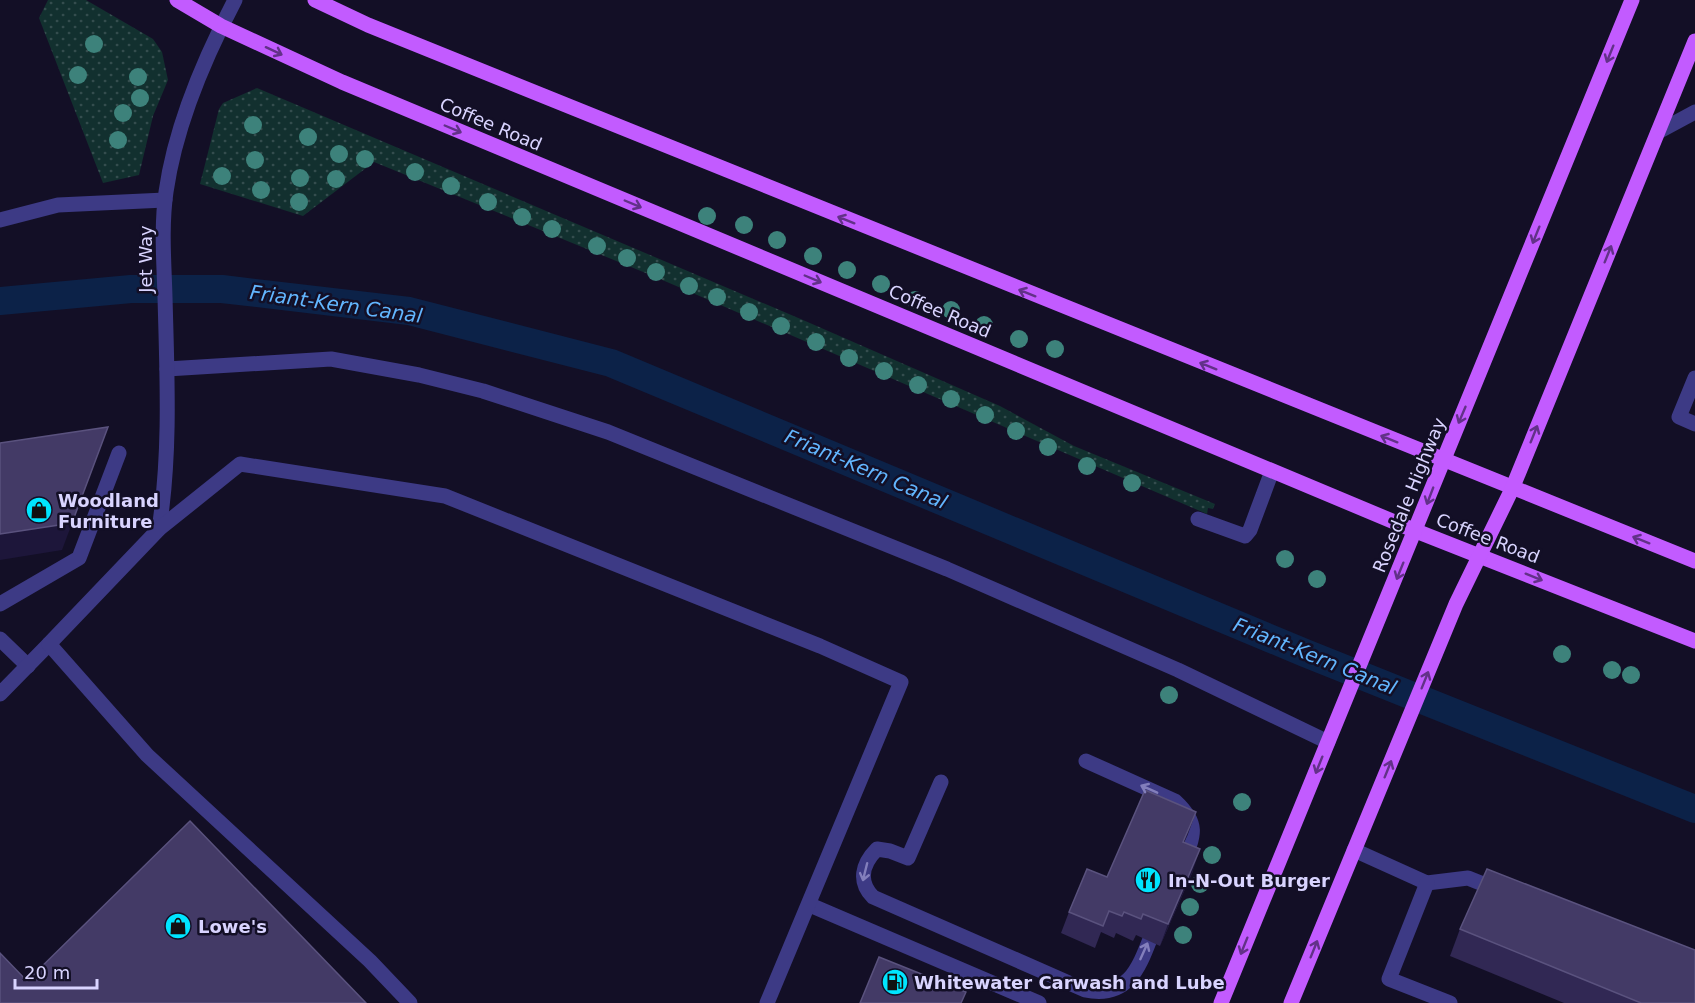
<svg xmlns="http://www.w3.org/2000/svg" width="1695" height="1003" font-family="'DejaVu Sans',sans-serif">
  <style>
    .grass { fill: url(#grass-dots) }
    .lines { fill: none; stroke-linecap: round; stroke-linejoin: round }
    .canal { stroke: #0c2248; stroke-width: 28 }
    .minor { stroke: #3d3a85; stroke-width: 15 }
    .major { stroke: #c25bff; stroke-width: 15 }
    .tree { fill: #3d827b }
    .wall { fill: #312854 }
    .shaded-wall { fill: #1d163a }
    .building { fill: #433a66; stroke: #5a527e; stroke-width: 1.5 }
    .oneway { stroke: #623188 }
    .oneway2 { stroke: #837fbc }
    .labels { text-anchor: middle; dominant-baseline: central; stroke-width: 5; stroke-linejoin: round; paint-order: stroke }
    .street-label { font-size: 18px; fill: #d9d4ff; stroke: #130f26 }
    .poi-label { font-size: 18px; font-weight: bold; fill: #d9d4ff; stroke: #130f26; text-anchor: start }
    .water-label { font-size: 20px; font-style: italic; fill: #62b6ff; stroke: #130f26 }
  </style>
  <defs>
    <pattern id="grass-dots" width="8" height="8" patternUnits="userSpaceOnUse" patternTransform="scale(1.5)"><rect width="8" height="8" fill="#12302f"/><path d="M2 2h.1M6 6h.1" fill="none" stroke="#344d4e" stroke-width="1.8" stroke-linecap="round"/></pattern>
  </defs>
  <rect width="100%" height="100%" fill="#130f26"/>
  <g class="grass">
    <path d="M48 0H86L153 39 162 52 168 80 153 116 139 175 103 183 39 18Z"/>
    <path d="M257 88 803 320 1000 406 1074 446 1215 504 1213 509 1208 508 1207 514 653 276 374 162 303 216 200 184 219 109 223 103Z"/>
  </g>
  <g class="lines">
    <path class="canal" d="M0 301 131 289H222L409 311 611 363 1305 653 1695 809"/>
    <g class="minor">
      <path d="M1658 132 1695 112"/>
      <path d="M0 220 58 205 165 200"/>
      <path d="M167 369 331 359 419 375 483 391 608 432 947 569 1178 670 1328 742"/>
      <path d="M1695 378 1679 417 1695 424"/>
      <path d="M1198 519 1245 536 1250 530 1272 471"/>
      <path d="M159 529C171 452 167 375 165 297 164 262 161 227 166 192 175 128 205 57 235 0"/>
      <path d="M0 604 79 558 119 453"/>
      <path d="M0 639 28 666"/>
      <path d="M0 694 49 644"/>
      <path d="M1086 761 1175 801C1199 823 1195 835 1182 863"/>
      <path d="M941 782 908 858 890 851 877 849C862 864 858 882 873 897L1085 990C1133 1000 1141 960 1156 924"/>
      <path d="M1354 850 1427 883 1468 878 1498 890"/>
      <path d="M1427 883 1389 979 1450 1003"/>
      <path d="M810 905 1039 1003"/>
      <path d="M410 1003 370 961 147 755 49 644 159 529 240 464 445 496 820 646 901 682 767 1003"/>
    </g>
    <g class="major">
      <path d="M177 0 221 26 342 82 1416 531 1695 641"/>
      <path d="M315 0 368 25 1695 561"/>
      <path d="M1221 1003 1632 0"/>
      <path d="M1291 1003 1456 604 1512 489 1695 41"/>
    </g>
  </g>
  <g class="tree">
    <circle cx="94" cy="44" r="9"/>
    <circle cx="78" cy="75" r="9"/>
    <circle cx="138" cy="77" r="9"/>
    <circle cx="140" cy="98" r="9"/>
    <circle cx="123" cy="113" r="9"/>
    <circle cx="253" cy="125" r="9"/>
    <circle cx="308" cy="137" r="9"/>
    <circle cx="118" cy="140" r="9"/>
    <circle cx="339" cy="154" r="9"/>
    <circle cx="365" cy="159" r="9"/>
    <circle cx="255" cy="160" r="9"/>
    <circle cx="415" cy="172" r="9"/>
    <circle cx="222" cy="176" r="9"/>
    <circle cx="300" cy="178" r="9"/>
    <circle cx="336" cy="179" r="9"/>
    <circle cx="451" cy="186" r="9"/>
    <circle cx="261" cy="190" r="9"/>
    <circle cx="299" cy="202" r="9"/>
    <circle cx="488" cy="202" r="9"/>
    <circle cx="707" cy="216" r="9"/>
    <circle cx="522" cy="217" r="9"/>
    <circle cx="744" cy="225" r="9"/>
    <circle cx="552" cy="229" r="9"/>
    <circle cx="777" cy="240" r="9"/>
    <circle cx="597" cy="246" r="9"/>
    <circle cx="813" cy="256" r="9"/>
    <circle cx="627" cy="258" r="9"/>
    <circle cx="847" cy="270" r="9"/>
    <circle cx="656" cy="272" r="9"/>
    <circle cx="881" cy="284" r="9"/>
    <circle cx="689" cy="286" r="9"/>
    <circle cx="717" cy="297" r="9"/>
    <circle cx="915" cy="300" r="9"/>
    <circle cx="951" cy="310" r="9"/>
    <circle cx="749" cy="312" r="9"/>
    <circle cx="984" cy="325" r="9"/>
    <circle cx="781" cy="326" r="9"/>
    <circle cx="1019" cy="339" r="9"/>
    <circle cx="816" cy="342" r="9"/>
    <circle cx="1055" cy="349" r="9"/>
    <circle cx="849" cy="358" r="9"/>
    <circle cx="884" cy="371" r="9"/>
    <circle cx="918" cy="385" r="9"/>
    <circle cx="951" cy="399" r="9"/>
    <circle cx="985" cy="415" r="9"/>
    <circle cx="1016" cy="431" r="9"/>
    <circle cx="1048" cy="447" r="9"/>
    <circle cx="1087" cy="466" r="9"/>
    <circle cx="1132" cy="483" r="9"/>
    <circle cx="1285" cy="559" r="9"/>
    <circle cx="1317" cy="579" r="9"/>
    <circle cx="1562" cy="654" r="9"/>
    <circle cx="1612" cy="670" r="9"/>
    <circle cx="1631" cy="675" r="9"/>
    <circle cx="1169" cy="695" r="9"/>
    <circle cx="1242" cy="802" r="9"/>
    <circle cx="1212" cy="855" r="9"/>
    <circle cx="1200" cy="884" r="9"/>
    <circle cx="1190" cy="907" r="9"/>
    <circle cx="1183" cy="935" r="9"/>
  </g>
  <g class="wall">
    <path d="M1188 834 1184 842 1193 871 1160 946 1136 935 1133 941 1116 933 1114 938 1101 932 1095 948 1061 933 1069 912 1107 877Z"/>
    <path d="M1460 929 1695 1003H1564L1450 956Z"/>
  </g>
  <g class="shaded-wall">
    <path d="M108 427 62 550 0 560V534Z"/>
    <path d="M1196 812 1188 834 1175 863 1183 842Z"/>
    <path d="M1200 849 1193 871 1160 946 1168 924Z"/>
  </g>
  <g class="building">
    <path d="M108 427 72 523 0 534V443Z"/>
    <path d="M1145 790 1196 812 1183 842 1200 849 1168 924 1143 914 1141 919 1124 912 1122 916 1109 911 1103 926 1069 912 1087 869 1107 877Z"/>
    <path d="M190 821 366 1003H0V953L27 981Z"/>
    <path d="M1487 869 1695 950V1003H1641L1460 929Z"/>
    <path d="M879 957 966 992 961 1003H860Z"/>
  </g>
  <defs><path id="oneway-shaft" d="M-6 0H5M1.5-3L5.5 0L1.5 3" fill="none" stroke-width="1.6" stroke-linecap="round" stroke-linejoin="round" transform="scale(1.5)"/></defs>
  <g class="oneway">
    <use href="#oneway-shaft" transform="translate(274 51) rotate(25)"/>
    <use href="#oneway-shaft" transform="translate(1610 54) rotate(112)"/>
    <use href="#oneway-shaft" transform="translate(453 129) rotate(23)"/>
    <use href="#oneway-shaft" transform="translate(633 204) rotate(23)"/>
    <use href="#oneway-shaft" transform="translate(846 220) rotate(-158)"/>
    <use href="#oneway-shaft" transform="translate(1536 235) rotate(112)"/>
    <use href="#oneway-shaft" transform="translate(1608 254) rotate(-68)"/>
    <use href="#oneway-shaft" transform="translate(813 279) rotate(23)"/>
    <use href="#oneway-shaft" transform="translate(1027 293) rotate(-158)"/>
    <use href="#oneway-shaft" transform="translate(1208 366) rotate(-158)"/>
    <use href="#oneway-shaft" transform="translate(1462 415) rotate(113)"/>
    <use href="#oneway-shaft" transform="translate(1534 434) rotate(-68)"/>
    <use href="#oneway-shaft" transform="translate(1389 439) rotate(-158)"/>
    <use href="#oneway-shaft" transform="translate(1430 496) rotate(111)"/>
    <use href="#oneway-shaft" transform="translate(1641 540) rotate(-158)"/>
    <use href="#oneway-shaft" transform="translate(1400 571) rotate(112)"/>
    <use href="#oneway-shaft" transform="translate(1534 577) rotate(22)"/>
    <use href="#oneway-shaft" transform="translate(1425 680) rotate(-68)"/>
    <use href="#oneway-shaft" transform="translate(1319 765) rotate(112)"/>
    <use href="#oneway-shaft" transform="translate(1388 769) rotate(-68)"/>
    <use href="#oneway-shaft" transform="translate(1244 946) rotate(112)"/>
    <use href="#oneway-shaft" transform="translate(1314 949) rotate(-68)"/>
  </g>
  <g class="oneway2">
    <use href="#oneway-shaft" transform="translate(1149 789) rotate(-156)"/>
    <use href="#oneway-shaft" transform="translate(865 872) rotate(104)"/>
    <use href="#oneway-shaft" transform="translate(1144 951) rotate(-66)"/>
  </g>
  <defs>
    <symbol id="shop-disc" viewBox="-11 -11 22 22"><circle r="9.5" fill="#00e5ff" stroke="#130f26"/><path d="M-5-2.5h2.3a2.7 3.5 0 0 1 5.4 0H5L5.5 6h-11ZM-1.5-2.5h3a1.5 2.3 0 0 0-3 0Z" fill="#111"/></symbol>
    <symbol id="restaurant-disc" viewBox="-11 -11 22 22"><circle r="9.5" fill="#00e5ff" stroke="#130f26"/><path d="M-5-6h1v4h1v-4h1v4h1v-4h1v5L-1.5 .5V6h-2V.5L-5-1ZM5-6V6H3V1.5H1.5Q1.5-4 5-6Z" fill="#111"/></symbol>
    <symbol id="fuel-disc" viewBox="-11 -11 22 22"><circle r="9.5" fill="#00e5ff" stroke="#130f26"/><path d="M-5.5-6h7V0h2V4h1.3V-2.5L3-4.5l.8-.8L6-3V5H2.5V1h-1V6h-7ZM-4.2-4.7v3.2H.2V-4.7Z" fill="#111"/></symbol>
  </defs>
  <g fill-rule="evenodd">
    <use href="#shop-disc" x="24" y="495" width="30" height="30"/>
    <use href="#restaurant-disc" x="1133" y="865" width="30" height="30"/>
    <use href="#shop-disc" x="163" y="911" width="30" height="30"/>
    <use href="#fuel-disc" x="880" y="967" width="30" height="30"/>
  </g>
  <g class="labels">
    <g class="street-label">
      <text transform="translate(491 124) rotate(23)">Coffee Road</text>
      <text transform="translate(145 259) rotate(-90)">Jet Way</text>
      <text transform="translate(940 311) rotate(23)">Coffee Road</text>
      <text transform="translate(1409 495) rotate(-68)">Rosedale Highway</text>
      <text transform="translate(1488 538) rotate(21)">Coffee Road</text>
    </g>
    <g class="poi-label">
      <text x="58" y="500">Woodland<tspan x="58" dy="21">Furniture</tspan></text>
      <text x="1168" y="880">In-N-Out Burger</text>
      <text x="198" y="926">Lowe's</text>
      <text x="914" y="982">Whitewater Carwash and Lube</text>
    </g>
    <g class="water-label">
      <text transform="translate(336 304) rotate(8)">Friant-Kern Canal</text>
      <text transform="translate(866 469) rotate(23)">Friant-Kern Canal</text>
      <text transform="translate(1315 656) rotate(22)">Friant-Kern Canal</text>
    </g>
  </g>
  <path d="M15 979v9h82v-9" fill="none" stroke="#d9d4ff" stroke-width="3"/>
  <text x="24" y="979" font-size="18" fill="#d9d4ff" stroke="#130f26" stroke-width="4.5" paint-order="stroke">20 m</text>
</svg>
